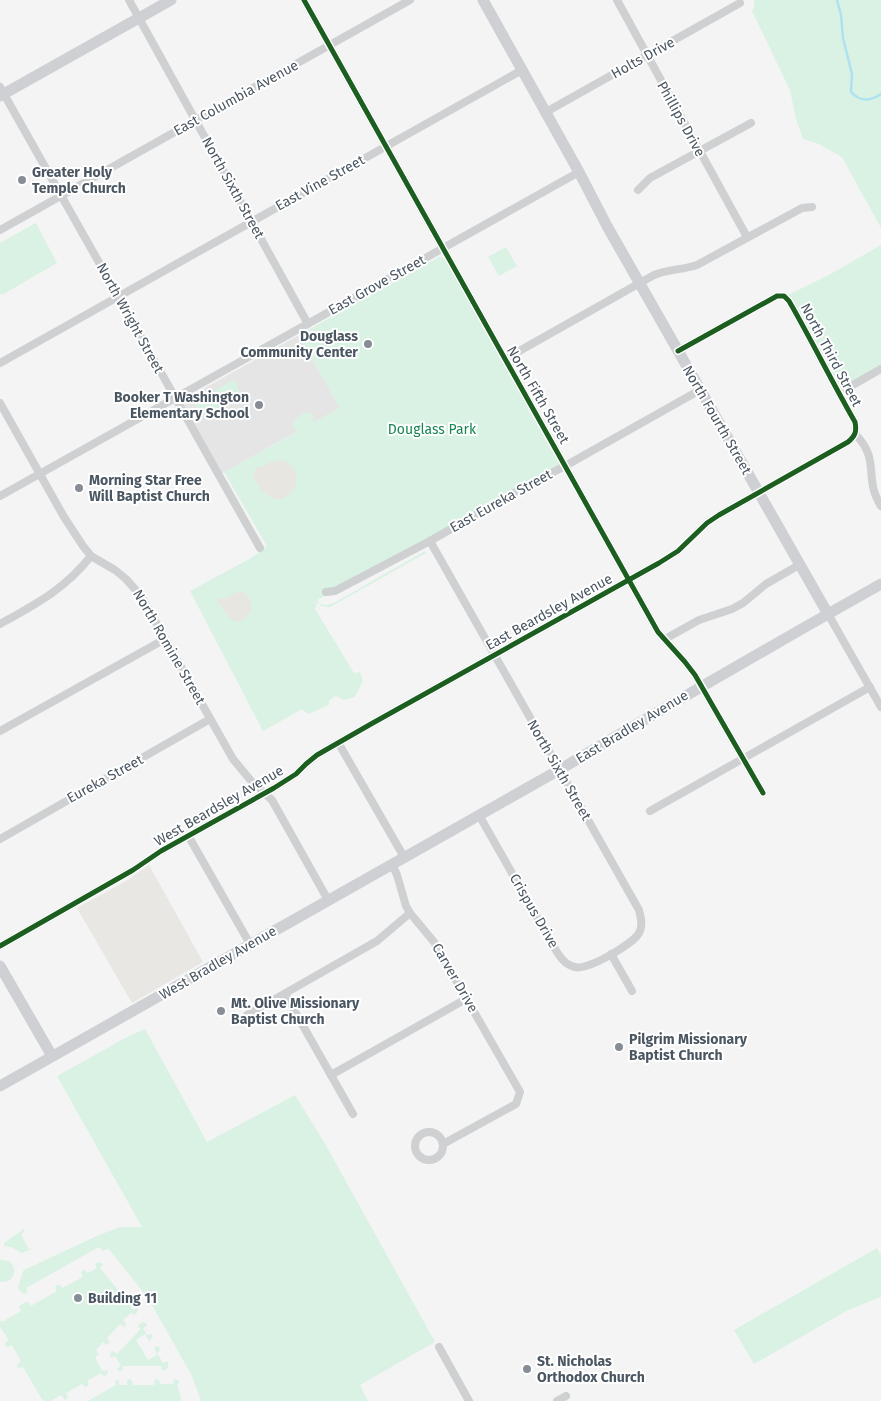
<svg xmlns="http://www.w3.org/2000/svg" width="881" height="1401" font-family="'Fira Sans',sans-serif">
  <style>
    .commercial { fill: #e8e7e3 }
    .education { fill: #e6e5e6 }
    .green { fill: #d9f2e3 }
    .sand { fill: #e7e6e1 }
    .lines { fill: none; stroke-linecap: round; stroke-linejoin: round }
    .stream { stroke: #aee2f0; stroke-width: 2.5 }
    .street { stroke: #ced0d2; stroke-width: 8 }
    .secondary { stroke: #ced0d4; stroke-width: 11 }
    .cycleway-casing { stroke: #fff; stroke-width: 8 }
    .cycleway { stroke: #1b5e20; stroke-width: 5 }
    .poi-dot { fill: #868d94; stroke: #fff; stroke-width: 2 }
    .labels { text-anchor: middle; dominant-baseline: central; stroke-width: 4; stroke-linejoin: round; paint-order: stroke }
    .street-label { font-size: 14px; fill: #4a5661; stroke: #fff }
    .poi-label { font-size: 14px; font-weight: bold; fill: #4a5661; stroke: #fff; text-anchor: start }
    .park-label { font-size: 14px; fill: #17864f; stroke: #fff }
  </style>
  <rect width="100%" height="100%" fill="#f4f4f4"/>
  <path class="commercial" d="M149 865 203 962 132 1003 77 908 128 880Z"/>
  <path class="education" d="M299 335 340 408 219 475 178 403Z"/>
  <g class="green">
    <path d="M754 0H881V228L842 157 819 144 803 139 796 119 790 90 752 11 754 7Z"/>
    <path d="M36 223 57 263 2 295 0 293V243Z"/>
    <path d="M881 245V367L839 393 788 295 829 275Z"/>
    <path d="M506 247 517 266 499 276 488 257Z"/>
    <path d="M439 257 443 258 445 260 563 465 346 585 317 600 319 603 318 604 313 601 317 605 315 609 354 673 360 672 363 681 355 697 344 700 336 696 329 700V705L308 714 302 709 263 731 190 591 253 557 267 546 224 472 299 431 294 429 292 425C297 413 317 405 313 423L340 408 299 335Z"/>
    <path d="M233 380H236L238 388 241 394 216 408 217 412 210 415 208 412 200 413 194 402Z"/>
    <path d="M425 551 426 553 330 607 320 606 321 604 326 605 334 603Z"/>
    <path d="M145 1029 207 1142 295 1095 324 1142 435 1342 360 1385 368 1401H201L192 1376 148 1298 108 1248 103 1251 99 1247 26 1288 28 1292 25 1294 21 1292 18 1288 23 1271 26 1269 99 1235 120 1227H142L57 1076 129 1036Z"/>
    <path d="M24 1229V1232L21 1235 29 1249 34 1248 22 1253 11 1247 4 1246V1243Z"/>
    <path d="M877 1248 881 1255V1297L848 1310 754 1364 734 1330Z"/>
    <path d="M0 1260C19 1258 19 1284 0 1282Z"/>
    <path d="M98 1262 103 1264 100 1268 127 1301 133 1310 137 1308 138 1309 137 1313 134 1315 131 1313 123 1320 126 1324V1325L124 1327 120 1324 107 1338 110 1343 106 1345 103 1342 96 1350 99 1354 95 1357 102 1371 107 1370 108 1371 106 1376H104L101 1373 87 1381 89 1385 88 1386 85 1387 82 1384 66 1393 68 1397 65 1400 61 1395 51 1401H43L23 1367 18 1368 17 1365 21 1361 12 1345 8 1347 5 1345V1343L9 1340 0 1327V1320L2 1322 21 1311 19 1306 26 1302H28L31 1306 57 1291 55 1287 57 1285H60L62 1288 83 1277 81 1273 83 1270H85L88 1273 97 1268 95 1264Z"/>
    <path d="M143 1322 147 1324V1326L143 1328 147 1335 152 1334 153 1337 149 1341 145 1334 136 1340 148 1360 157 1355 154 1347 157 1346 159 1347 160 1350 157 1353 163 1363 168 1361V1368L163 1371 161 1366H123L122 1371H118V1368L121 1366 115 1356 110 1358 111 1352 113 1351 117 1354 141 1329 138 1326 139 1324Z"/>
    <path d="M130 1379 132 1381 133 1385H154L155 1379 159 1380 160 1384H173L174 1379H176L180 1382 177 1385 182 1401H88L116 1385 115 1382 116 1380 119 1381V1385H127V1380Z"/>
  </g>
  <g class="sand">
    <path d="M283 460C288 463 293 466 295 471 301 483 289 502 275 499 270 498 268 495 265 492L263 493 253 476 256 467H263L272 461Z"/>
    <path d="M239 591H241C249 595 252 601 251 610 249 614 247 617 243 620 229 627 227 609 218 604 217 601 218 599 221 598L224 599Z"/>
  </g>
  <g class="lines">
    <path class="stream" d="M837 0 841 15 843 38 852 74 851 92C860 102 871 101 881 94"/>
    <g class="street">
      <path d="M129 0 308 324"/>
      <path d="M304 0 658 632 685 662 695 675 763 793"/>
      <path d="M617 0 747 237"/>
      <path d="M0 87 260 548"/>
      <path d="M546 112 740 3"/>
      <path d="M638 190 650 178 751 123"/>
      <path d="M0 230 410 0"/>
      <path d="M505 359 654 275C668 269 683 270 697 265L802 208 812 207"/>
      <path d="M0 363 522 70"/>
      <path d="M839 393 881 369"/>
      <path d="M0 403 64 517 83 546 91 556 115 570 126 579 141 596 233 759 252 782 272 800 328 900"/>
      <path d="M856 435C881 461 863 478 881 506"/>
      <path d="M0 496 579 172"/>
      <path d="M430 541 639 910C641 918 643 926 639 933 633 944 587 971 575 967 565 965 560 957 555 949L479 815"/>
      <path d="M326 592 335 591 430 541 521 489 565 466 700 390"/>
      <path d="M828 614 881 707"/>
      <path d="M0 624C36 604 65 589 91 556"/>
      <path d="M665 639 699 620 732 609 743 603 766 584 799 565"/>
      <path d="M0 731 165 639"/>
      <path d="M339 744 404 857"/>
      <path d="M650 811 870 687"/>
      <path d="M189 837 250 944"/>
      <path d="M0 839 210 719"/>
      <path d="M392 864 397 875 406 906 410 913 434 942 520 1092 516 1104 443 1144"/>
      <path d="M0 946 133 870 161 851 274 788 296 774 306 764 317 755 371 724 659 563 678 551 707 523 719 515 848 442C855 436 857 432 855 422 832 382 812 341 789 301L784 296H777L678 351"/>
      <path d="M611 954 632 991"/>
      <path d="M285 994 353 1114"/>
      <path d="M247 1015 377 941 410 913"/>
      <path d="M331 1075 466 999"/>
      <circle cx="429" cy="1146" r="14"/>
      <path d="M439 1347 469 1401"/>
      <path d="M557 1401 566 1396"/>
    </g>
    <g class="secondary">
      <path d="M483 0 579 172 607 226 828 614"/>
      <path d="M0 96 171 0"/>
      <path d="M0 966 52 1056"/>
      <path d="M0 1086 559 770C666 707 773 645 881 584"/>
    </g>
    <defs>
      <g id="cycleway">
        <path d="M304 0 658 632 685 662 695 675 763 793"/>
        <path d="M0 946 133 870 161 851 274 788 296 774 306 764 317 755 371 724 659 563 678 551 707 523 719 515 848 442C855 436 857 432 855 422 832 382 812 341 789 301L784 296H777L678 351"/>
      </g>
    </defs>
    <use href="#cycleway" class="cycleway-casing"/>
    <use href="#cycleway" class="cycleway"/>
  </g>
  <g class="poi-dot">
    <circle cx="22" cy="180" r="5"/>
    <circle cx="368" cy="344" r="5"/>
    <circle cx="259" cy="405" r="5"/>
    <circle cx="79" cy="488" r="5"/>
    <circle cx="221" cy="1011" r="5"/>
    <circle cx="619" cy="1047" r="5"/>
    <circle cx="78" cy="1298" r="5"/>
    <circle cx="527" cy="1369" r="5"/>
  </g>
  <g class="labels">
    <g class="street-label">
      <text transform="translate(643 58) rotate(-29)">Holts Drive</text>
      <text transform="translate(236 98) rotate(-29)">East Columbia Avenue</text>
      <text transform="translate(681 119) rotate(61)">Phillips Drive</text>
      <text transform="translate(320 183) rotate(-29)">East Vine Street</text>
      <text transform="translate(233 188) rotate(61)">North Sixth Street</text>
      <text transform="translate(377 285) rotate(-29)">East Grove Street</text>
      <text transform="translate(130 318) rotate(61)">North Wright Street</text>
      <text transform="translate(831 355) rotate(62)">North Third Street</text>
      <text transform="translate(538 395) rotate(60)">North Fifth Street</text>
      <text transform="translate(717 420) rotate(60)">North Fourth Street</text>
      <text transform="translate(501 501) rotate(-29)">East Eureka Street</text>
      <text transform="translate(549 612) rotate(-29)">East Beardsley Avenue</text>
      <text transform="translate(169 647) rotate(60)">North Romine Street</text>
      <text transform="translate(632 727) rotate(-31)">East Bradley Avenue</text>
      <text transform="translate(559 770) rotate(60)">North Sixth Street</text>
      <text transform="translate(105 779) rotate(-29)">Eureka Street</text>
      <text transform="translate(219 806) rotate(-30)">West Beardsley Avenue</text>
      <text transform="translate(534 911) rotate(60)">Crispus Drive</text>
      <text transform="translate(218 963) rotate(-30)">West Bradley Avenue</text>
      <text transform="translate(455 978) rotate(60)">Carver Drive</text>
    </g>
    <g class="poi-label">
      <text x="32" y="172">Greater Holy<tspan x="32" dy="16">Temple Church</tspan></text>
      <text x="358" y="336" text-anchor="end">Douglass<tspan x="358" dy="16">Community Center</tspan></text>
      <text x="249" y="397" text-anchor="end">Booker T Washington<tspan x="249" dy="16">Elementary School</tspan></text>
      <text x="89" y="480">Morning Star Free<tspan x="89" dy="16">Will Baptist Church</tspan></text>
      <text x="231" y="1003">Mt. Olive Missionary<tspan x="231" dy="16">Baptist Church</tspan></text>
      <text x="629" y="1039">Pilgrim Missionary<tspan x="629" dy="16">Baptist Church</tspan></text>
      <text x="88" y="1298">Building 11</text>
      <text x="537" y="1361">St. Nicholas<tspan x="537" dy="16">Orthodox Church</tspan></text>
    </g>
    <g class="park-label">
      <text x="432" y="429">Douglass Park</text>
    </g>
  </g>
</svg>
